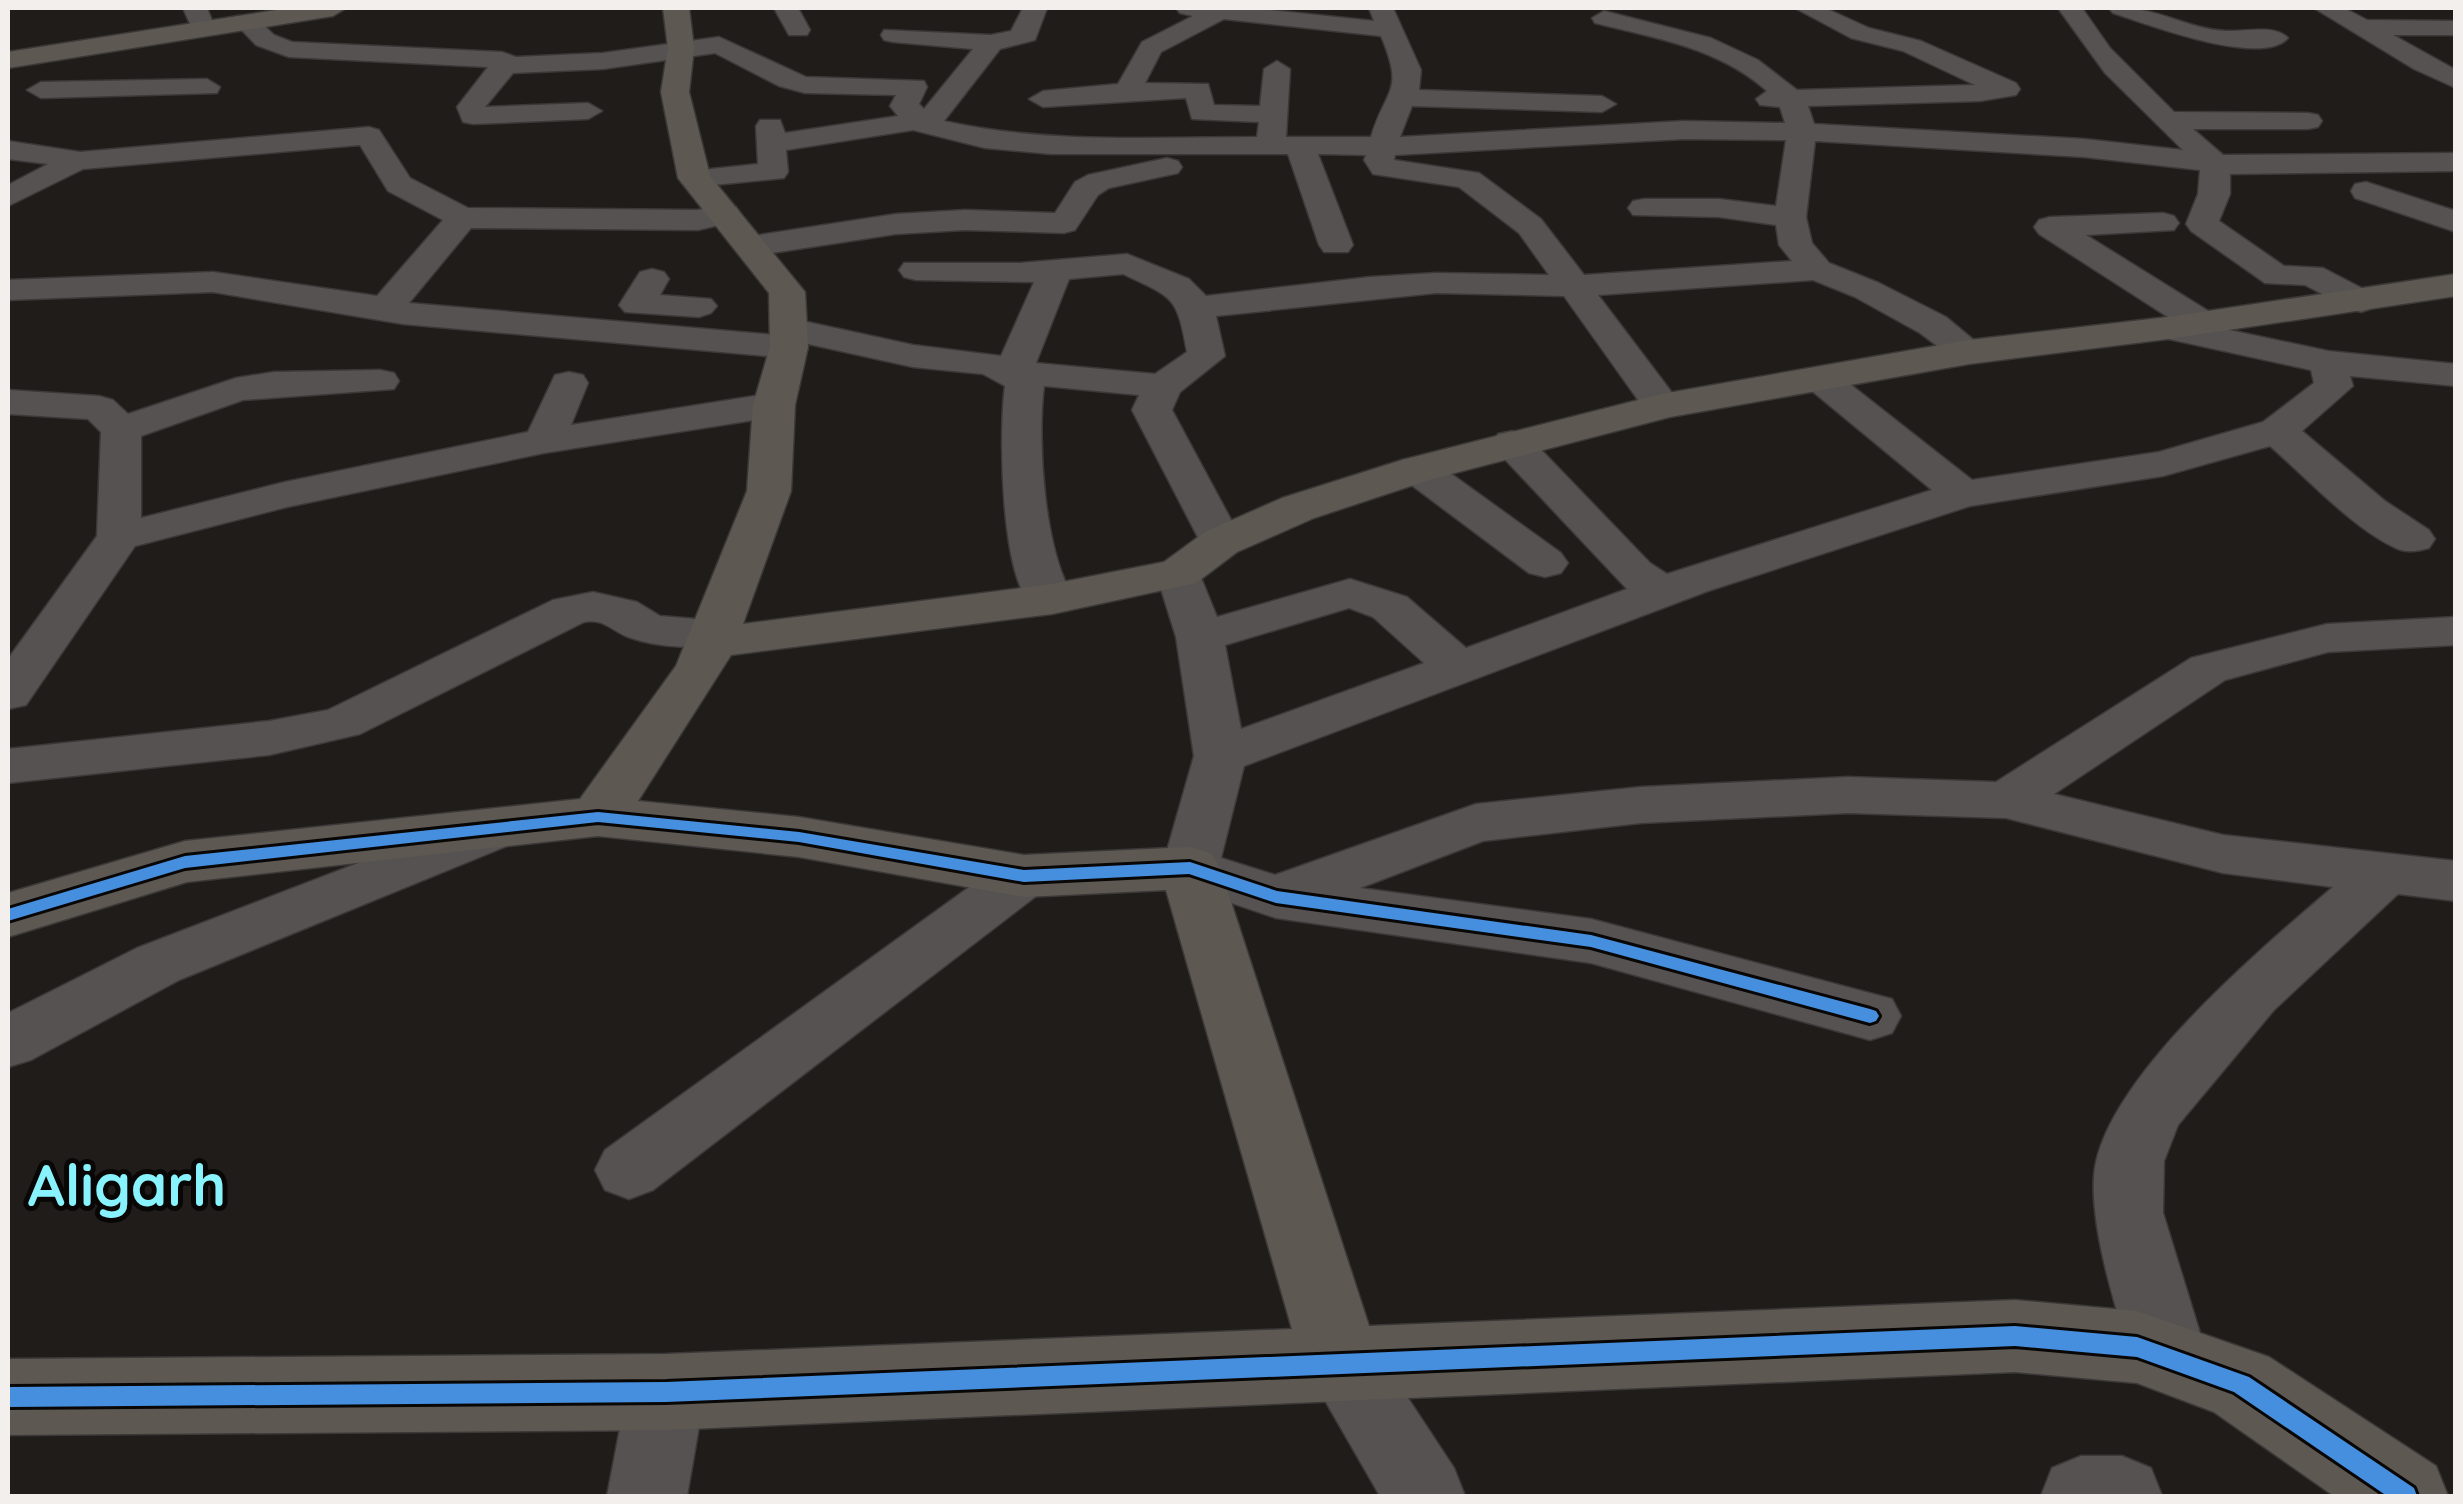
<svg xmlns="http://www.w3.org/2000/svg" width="2463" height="1504" font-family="Quicksand,sans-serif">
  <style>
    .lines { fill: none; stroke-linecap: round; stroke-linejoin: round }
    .street-casing { stroke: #3b3837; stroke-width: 3 }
    .secondary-casing { stroke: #3b3837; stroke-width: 3 }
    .street { fill: #555251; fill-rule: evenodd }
    .secondary { fill: #5d5852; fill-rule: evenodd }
    .cycleway-casing { stroke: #090706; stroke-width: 6 }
    .cycleway { fill: #468fdf; fill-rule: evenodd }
    .labels { text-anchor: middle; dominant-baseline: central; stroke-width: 10; stroke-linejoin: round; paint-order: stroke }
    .near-town-label { font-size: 58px; font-weight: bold; fill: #88f3fc; stroke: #090706 }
  </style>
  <rect width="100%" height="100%" fill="#1f1c1a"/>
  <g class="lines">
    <defs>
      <g id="street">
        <path d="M183 8H207L215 28 212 33H194Z"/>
        <path d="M774 8H798L810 30 807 35H789Z"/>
        <path d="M1023 8H1047L1035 40 1000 49 944 121C1046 144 1153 137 1257 137L1259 122 1192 119 1186 98 1043 107 1029 99 1043 91 1118 84 1142 42 1193 16 1180 13 1176 8H1250L1374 21 1369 8H1393L1421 70 1419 90 1602 96 1616 104 1602 112 1412 106 1400 137 1684 121 1785 123 1780 107 1760 105 1756 99 1767 91C1719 48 1656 38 1595 23L1592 18 1604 11 1711 38 1758 60 1797 90 1975 85 1903 51 1851 38 1795 8H1825L1869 28 1921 41 2016 83 2020 89 2016 95 1980 101 1808 106 1814 124 2084 139 2183 150 2105 73 2058 8H2082L2110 48 2174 112 2308 113 2318 115 2322 121 2318 127 2308 129H2193L2223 155 2456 153V171L2230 174V194L2219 221 2284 266 2323 268 2373 294 2379 301 2373 308 2361 312 2349 308 2305 285 2265 283 2191 231 2186 224 2198 194 2200 170 2084 157 1815 141 1806 217 1812 243 1829 263 1879 283 1946 317 1988 352 1982 360 1969 363 1956 360 1920 333 1855 297 1813 280 1598 295 1682 406 1676 414 1662 418 1648 414 1564 296 1436 293 1216 316 1225 356 1180 392 1172 410 1243 542 1237 551 1221 555 1205 551 1132 410 1139 395 1044 386C1037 441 1044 554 1075 599L1068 609C1058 611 1049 614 1038 610 999 591 999 426 1005 386L983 374 913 367 804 343 807 347 802 355 789 358 403 324 213 292 8 300V280L213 272 377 296 443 220 388 191 360 145 83 169 8 206V185L48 164 8 159V141L80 152 369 127 379 130 410 178 468 208 698 210 725 204 736 207 741 214 736 221 698 230 471 228 409 303 775 335 771 329 776 321 789 318 913 345 1001 356 1034 282 916 280 904 277 899 270 904 263H1020L1127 254 1189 279 1206 296 1370 277 1436 273 1549 275 1519 233 1459 187 1373 174 1364 160 1366 155 1318 154 1353 245 1348 252H1324L1319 245 1288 154H1051L985 148 913 130 786 150 788 172 784 178 694 187 683 184 679 178 683 172 758 164 756 126 760 120H780L785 133 898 116 890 106 896 95 805 93 779 86 715 53 603 69 513 73 485 107 588 103 602 111 588 119 473 124 463 122 457 107 488 67 289 57 256 45 233 21 236 16H254L274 35 292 42 502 52 516 57 603 53 719 37 806 77 924 81 927 87 919 104 924 109 973 49 893 42 884 40 881 35 884 30 991 35 1011 31ZM1224 19 1381 36C1405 93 1386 87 1371 137H1286L1290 69 1277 61 1264 69 1260 106 1214 105 1208 84 1145 83 1161 52ZM1684 139 1786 140 1776 206 1719 199H1644L1633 201 1628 208 1633 215 1719 217 1776 225 1779 245 1792 261 1584 275 1541 219 1479 173 1394 160 1395 155ZM1123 274C1174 298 1177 296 1187 352L1155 374 1036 363 1069 279Z"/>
        <path d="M2109 8C2156 5 2185 29 2226 31 2245 32 2274 24 2288 38 2261 68 2147 24 2113 13Z"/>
        <path d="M2314 8H2344L2367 20 2456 21V35H2393L2456 70V88L2414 69Z"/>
        <path d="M207 79 220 87 217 93 41 98 27 90 41 82Z"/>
        <path d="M1167 158 1178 161 1182 167 1178 173 1109 188 1098 195 1075 230 1064 233 965 230 896 234 753 256 741 253 736 246 741 239 753 236 896 214 965 210 1055 213 1075 182 1088 175Z"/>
        <path d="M2366 182 2456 211V232L2355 198 2351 191 2355 184Z"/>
        <path d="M2163 213 2174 216 2179 223 2174 230 2086 235 2213 314 2218 322 2215 327 2328 351 2456 364V386L2350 376 2353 386 2302 431 2385 501 2429 530 2435 539 2429 548C2418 551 2409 553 2398 549 2354 530 2306 477 2270 446L2163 476 1970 506 1708 591 1244 766 1221 858 1275 875 1476 804 1641 787 1848 777 1996 782 2191 658 2327 624 2456 617V645L2328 652 2225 680 2054 794 2223 835 2456 861V901L2398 894 2274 1010 2178 1125 2164 1161 2163 1213 2208 1359 2197 1384 2170 1394 2143 1384C2121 1333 2084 1215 2096 1162 2117 1069 2262 948 2333 887L2223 873 2006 818 1848 813 1641 823 1483 841 1360 888 1591 919 1892 999 1901 1016 1892 1033 1870 1040 1591 963 1276 918 1170 882 1162 868 1194 756 1176 637 1156 573 1163 563 1179 559 1195 563 1217 617 1350 579 1407 597 1466 648 1627 589 1498 452 1492 443 1498 434 1512 431 1526 434 1650 563 1667 574 1932 490 1806 386 1800 378 1806 370 1819 367 1832 370 1972 480 2159 452 2263 422 2314 383 2311 370 2155 336 2150 328 2155 320 2168 317 2039 234 2034 227 2039 220 2050 217ZM1349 608 1373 617 1424 663 1241 729 1225 645Z"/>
        <path d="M652 269 664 272 669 279 660 295 711 299 717 306 711 313 699 317 625 312 619 305 640 272Z"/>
        <path d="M380 370 394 373 399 381 394 389 243 400 141 436V518L285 482 528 432 555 375 569 372 583 375 588 383 571 425 774 393 788 397 794 405 788 413 774 417 544 453 287 507 135 546 26 705 8 709V659L97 536 101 432 88 419 8 414V390L99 396 113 400 128 414 236 378 274 372Z"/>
        <path d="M1417 457 1432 460 1561 553 1568 563 1561 573 1545 577 1529 573 1402 478 1396 469 1402 460Z"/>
        <path d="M593 592 637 602 660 616 732 622 739 632 732 642C701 650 658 648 628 637 611 630 603 618 584 622L360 734 269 755 8 783V749L269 721 328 710 553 600Z"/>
        <path d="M494 811 514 817 522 830 514 843 179 980 31 1060 8 1067V1013L137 948Z"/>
        <path d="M1024 856 1044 862 1053 876 1044 890 653 1190 629 1199 605 1190 595 1170 605 1150 1004 862Z"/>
        <path d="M1342 1329 1369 1339 1454 1468 1465 1496H1380L1304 1364 1315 1339Z"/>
        <path d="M666 1356 693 1366 705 1392 687 1496H607L627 1392 639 1366Z"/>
        <path d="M2081 1456H2122L2151 1468 2162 1496H2041L2052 1468Z"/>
      </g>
      <g id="secondary">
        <path d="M289 8H346L333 16 8 68V52Z"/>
        <path d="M663 8H689L694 48 689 92 710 176 805 292 808 347 795 405 791 491 743 624 1052 584 1164 562 1205 532 1282 498 1402 460 1662 394 1969 340 2168 317 2456 274V296L2168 339 1969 364 1670 417 1432 479 1314 518 1237 552 1196 583 1052 614 731 655 638 801 799 817 1024 855 1190 847 1211 853 1220 868 1369 1326 2015 1300 2137 1311 2269 1357 2436 1466 2448 1496H2334L2214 1412 2137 1383 2015 1372 666 1430 8 1435V1359L666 1354 1292 1329 1166 890 1024 897 799 857 598 836 187 882 8 937V893L185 841 580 799 676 666 747 491 753 405 770 347 769 293 678 178 661 92 668 48Z"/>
      </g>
    </defs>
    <use href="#street" class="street-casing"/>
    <use href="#secondary" class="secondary-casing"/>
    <use href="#street" class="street"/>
    <use href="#secondary" class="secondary"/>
    <defs>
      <g id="cycleway">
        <path d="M598 812 799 832 1024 870 1190 862 1277 891 1591 935 1870 1009 1876 1011 1879 1016 1876 1021 1870 1023 1591 947 1276 903 1189 874 1024 882 799 842 598 822 185 868 8 921V909L185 856Z"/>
        <path d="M2015 1326 2137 1337 2249 1377 2414 1488 2417 1496H2387L2234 1392 2137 1357 2015 1346 666 1402 8 1407V1387L666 1382Z"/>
      </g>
    </defs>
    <use href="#cycleway" class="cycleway-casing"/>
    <use href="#cycleway" class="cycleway"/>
  </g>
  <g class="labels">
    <g class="near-town-label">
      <text x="127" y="1184">Aligarh</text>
    </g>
  </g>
  <rect width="2463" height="1504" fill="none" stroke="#f3efed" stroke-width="20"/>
</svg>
